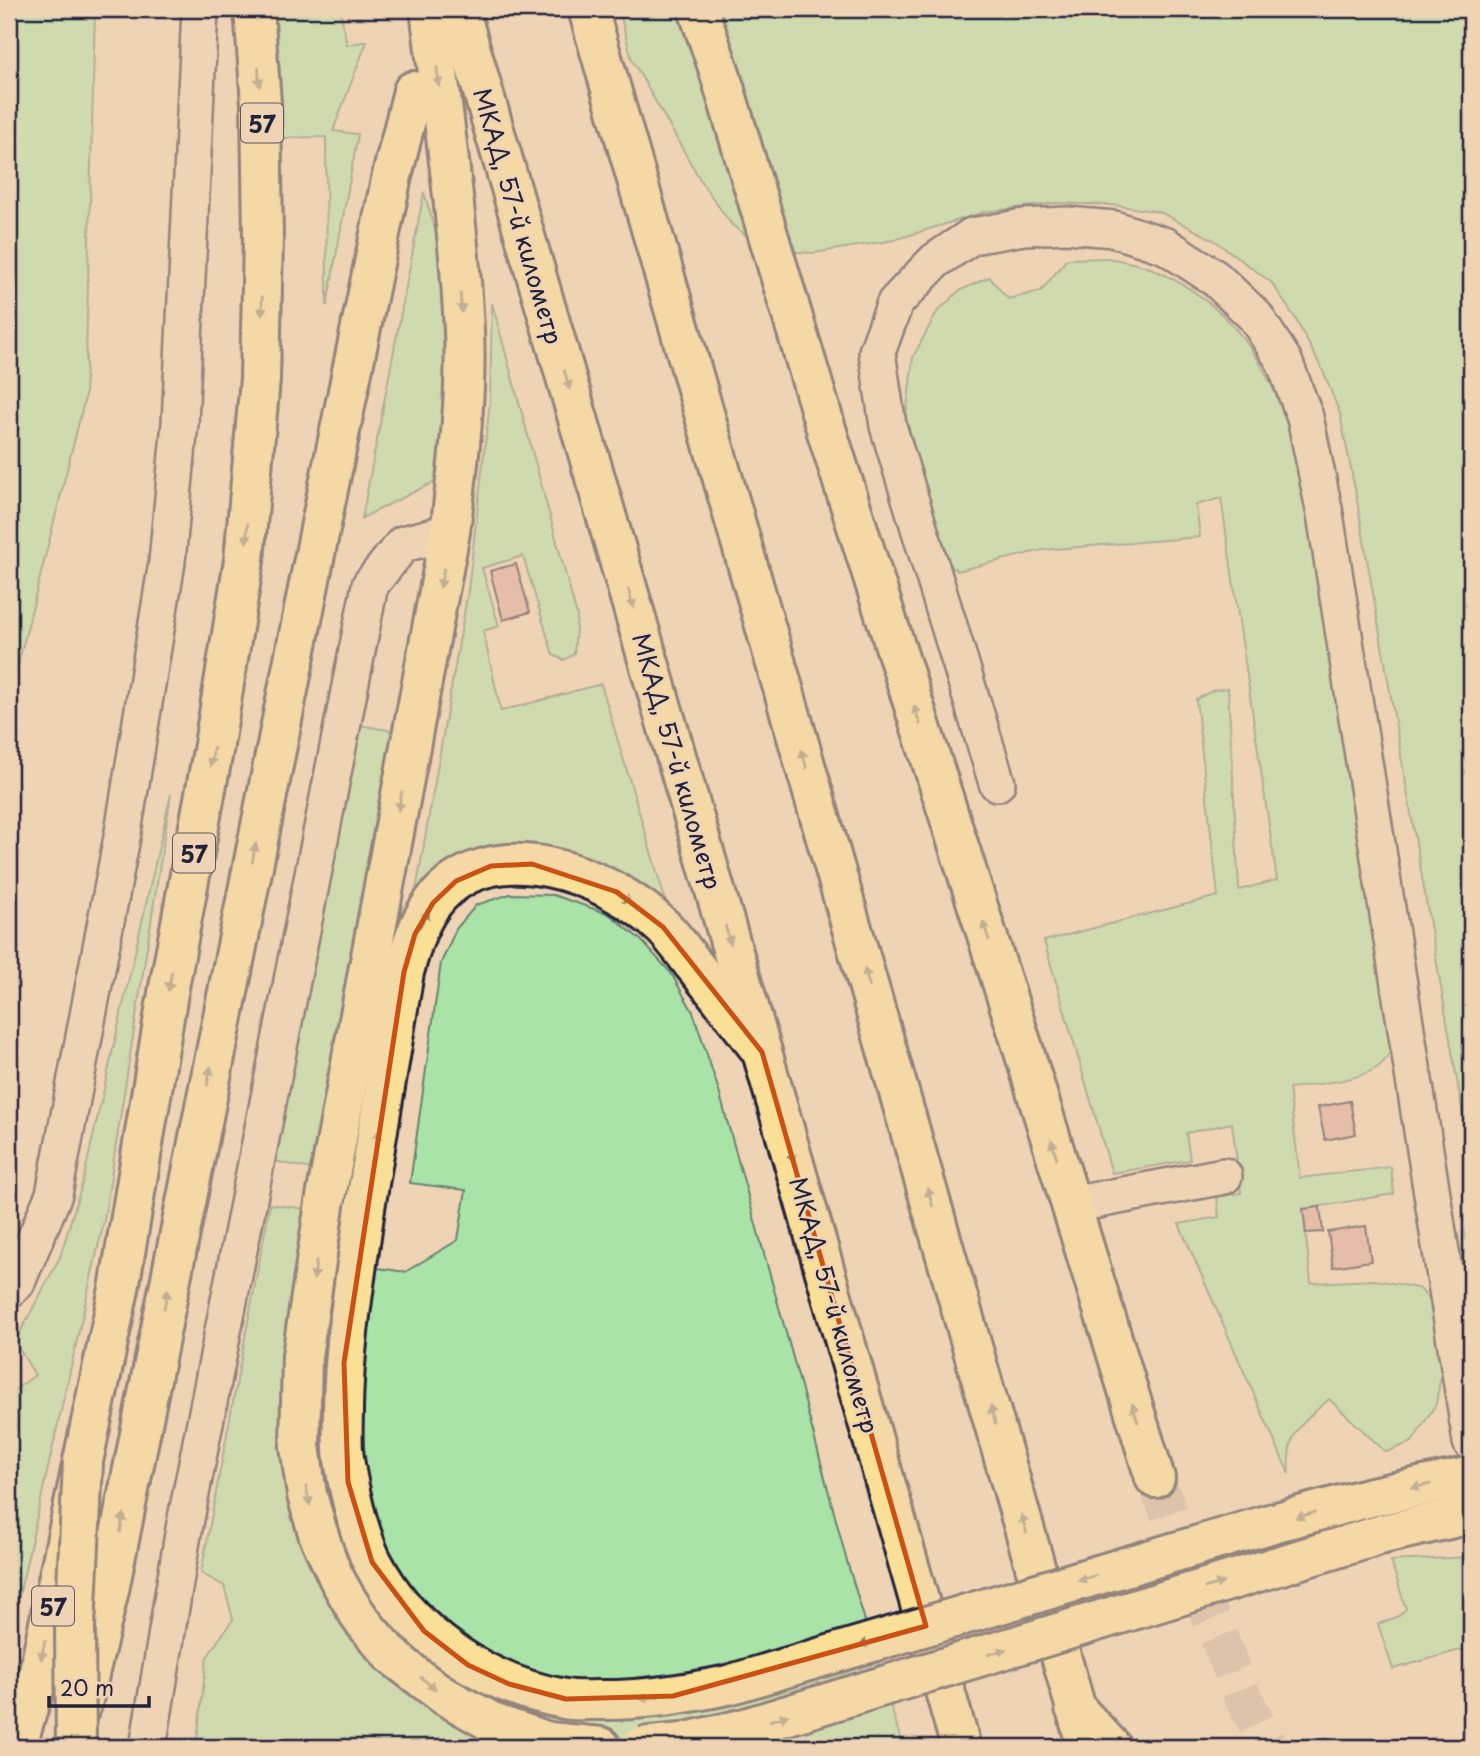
<svg xmlns="http://www.w3.org/2000/svg" width="1480" height="1756" font-family="'Playpen Sans',sans-serif">
  <style>
    .green { fill: #a9e3a8; stroke: #668272; stroke-width: 2 }
    .building { fill: #dca299; stroke: #22223b; stroke-width: 2 }
    .lines { fill: none; stroke-linecap: round; stroke-linejoin: round }
    .major-tunnel { stroke: #c5b09d; stroke-width: 38; stroke-dasharray: 38 19; stroke-linecap: butt }
    .minor-casing { stroke: #22223b; stroke-width: 40 }
    .major-casing { stroke: #22223b; stroke-width: 44 }
    .highway-casing { stroke: #22223b; stroke-width: 44 }
    .minor { stroke: #eed3b5; stroke-width: 35 }
    .major { stroke: #fadf96; stroke-width: 38 }
    .highway { stroke: #fadf96; stroke-width: 38 }
    .major-bridge-casing { stroke: #22223b; stroke-width: 44; stroke-linecap: butt }
    .major-bridge { stroke: #fadf96; stroke-width: 38 }
    .oneway { fill: #8e8068 }
    .marked { fill: none; stroke: #ca5113; stroke-width: 5; stroke-linejoin: round }
    .labels { text-anchor: middle; dominant-baseline: central; stroke-width: 5; stroke-linejoin: round; paint-order: stroke }
    .shield { fill: #eed3b5; stroke: #5f5760; stroke-width: 2 }
    .shield-label { font-size: 23px; font-weight: bold; fill: #22223b }
    .street-label { font-size: 24px; fill: #22223b; stroke: #eed3b5 }
  </style>
  <rect width="100%" height="100%" fill="#eed3b5"/>
  <filter id="ink" filterUnits="userSpaceOnUse"><feTurbulence type="fractalNoise" baseFrequency=".0143" numOctaves="2"/><feDisplacementMap in="SourceGraphic" scale="14" xChannelSelector="R" yChannelSelector="G"/><feConvolveMatrix kernelMatrix="1 2 1 2 8 2 1 2 1" color-interpolation-filters="sRGB"/></filter>
  <g filter="url(#ink)">
    <g class="green">
      <path d="M9 9H95L85 398 9 701Z"/>
      <path d="M272 9H340L347 45 367 41 333 131 358 134 327 306 326 137 277 138Z"/>
      <path d="M619 9H1471V1161L1355 489 1340 414 1323 371 1295 318 1272 283 1214 240 1160 212 1114 205 1056 203 984 212 894 240 814 253 766 250 732 225 702 183 632 60Z"/>
      <path d="M424 192 450 280 444 477 362 518Z"/>
      <path d="M1108 258C1122 261 1137 263 1150 268 1225 299 1269 359 1290 436 1297 460 1301 485 1306 510L1393 1045C1391 1049 1389 1055 1385 1060 1370 1081 1314 1084 1289 1088L1300 1178 1391 1167 1394 1194 1303 1209 1311 1283 1374 1280 1399 1284 1420 1289 1434 1305 1443 1363 1436 1404 1412 1442 1386 1452 1329 1399C1300 1425 1286 1433 1289 1474L1179 1224 1219 1217 1217 1197 1241 1193 1232 1123 1186 1133 1190 1160 1112 1173 1044 941 1218 896 1196 699 1214 690 1228 688 1239 890 1277 880 1221 498 1196 505 1200 537 1042 550 957 571 955 568 947 570 906 418 913 357 937 312 959 291 989 277 1008 299 1041 291 1067 259Z"/>
      <path d="M492 303 577 616 574 654 564 660 553 655 523 556 482 568 499 626 483 631 501 711 601 684 665 899 637 881 571 852 531 846 499 851 413 908 468 591 490 402Z"/>
      <path d="M359 725 399 732 320 1171 270 1160Z"/>
      <path d="M171 794 104 1221 9 1640V1394L35 1375 15 1342 60 1257 84 1177Z"/>
      <path d="M510 894 553 895 609 914 641 940 671 973 693 1012 718 1088 800 1383 846 1558 903 1747H196L207 1657 233 1619 224 1586 201 1573 270 1204 306 1209 331 1261 405 1272 458 1240 466 1190 410 1183 441 963 456 929 476 905Z"/>
      <path d="M1471 1557V1647L1393 1669 1378 1624 1399 1616 1406 1609 1391 1561Z"/>
    </g>
    <g class="building">
      <path d="M516 564 530 612 503 620 490 571Z"/>
      <path d="M1350 1101 1356 1134 1325 1140 1318 1107Z"/>
      <path d="M1320 1207 1323 1232 1306 1233 1303 1209Z"/>
      <path d="M1366 1226 1371 1261 1333 1267 1328 1232Z"/>
    </g>
    <g class="lines">
      <path class="major-tunnel" d="M1155 1478 1242 1695 1269 1747"/>
      <defs>
        <g id="minor">
          <path d="M997 783 888 426 877 352 895 303 935 261 972 236 1024 227 1067 225 1114 229 1166 246 1215 278 1255 316 1284 361 1305 417 1325 514 1471 1442"/>
          <path d="M1071 1205 1224 1176"/>
          <path d="M9 1290 17 1282 54 1194 123 832 167 562 180 423 200 9"/>
          <path d="M148 1747 183 1534 370 585 403 544 450 532"/>
        </g>
        <g id="major">
          <path d="M430 9C443 116 459 223 464 331 467 398 458 465 450 532L325 1203 302 1356 300 1446 307 1495 318 1533 339 1579 361 1618 392 1655 444 1695 495 1724 549 1742 601 1747"/>
          <path d="M698 9 718 67 827 432 1022 1045 1155 1478"/>
          <path d="M365 1208 404 972C411 947 417 925 432 904 489 828 608 874 663 927 674 938 684 952 693 964 717 993 740 1023 762 1052"/>
          <path d="M1371 1497 1471 1476"/>
          <path d="M1383 1534 1471 1514"/>
          <path d="M1075 1708 1111 1747"/>
        </g>
        <g id="highway">
          <path d="M459 9 762 1052 961 1747"/>
          <path d="M588 9 1087 1747"/>
          <path d="M82 1704 109 1590 320 529 391 180 413 91"/>
          <path d="M16 1747 38 1676 119 1289 168 993 213 751 244 560 260 379 263 237 261 103 254 9"/>
        </g>
      </defs>
      <use href="#minor" class="minor-casing"/>
      <use href="#major" class="major-casing"/>
      <use href="#highway" class="highway-casing"/>
      <use href="#minor" class="minor"/>
      <use href="#major" class="major"/>
      <use href="#highway" class="highway"/>
      <defs>
        <g id="major-bridge">
          <path d="M365 1208C356 1274 344 1340 343 1408 343 1422 342 1436 343 1450 346 1480 359 1536 373 1563 411 1636 485 1685 565 1699 575 1701 586 1700 597 1700 641 1701 684 1694 728 1685L1273 1523 1371 1497"/>
          <path d="M76 1747 75 1627 83 1463"/>
          <path d="M641 1747 682 1743 742 1729 1383 1534"/>
        </g>
      </defs>
      <use href="#major-bridge" class="major-bridge-casing"/>
      <use href="#major-bridge" class="major-bridge"/>
    </g>
    <defs><path id="oneway-solid" d="M-6-.8H1V-3.2L6.5 0L1 3.2V.8H-6Z" transform="scale(1.75)"/></defs>
    <g class="oneway">
      <use href="#oneway-solid" transform="translate(259 77) rotate(86)"/>
      <use href="#oneway-solid" transform="translate(438 77) rotate(83)"/>
      <use href="#oneway-solid" transform="translate(461 303) rotate(85)"/>
      <use href="#oneway-solid" transform="translate(262 306) rotate(91)"/>
      <use href="#oneway-solid" transform="translate(567 380) rotate(74)"/>
      <use href="#oneway-solid" transform="translate(247 533) rotate(95)"/>
      <use href="#oneway-solid" transform="translate(442 578) rotate(101)"/>
      <use href="#oneway-solid" transform="translate(631 599) rotate(74)"/>
      <use href="#oneway-solid" transform="translate(917 715) rotate(-108)"/>
      <use href="#oneway-solid" transform="translate(212 757) rotate(100)"/>
      <use href="#oneway-solid" transform="translate(804 759) rotate(-106)"/>
      <use href="#oneway-solid" transform="translate(400 801) rotate(101)"/>
      <use href="#oneway-solid" transform="translate(254 853) rotate(-79)"/>
      <use href="#oneway-solid" transform="translate(623 897) rotate(35)"/>
      <use href="#oneway-solid" transform="translate(424 919) rotate(-59)"/>
      <use href="#oneway-solid" transform="translate(986 931) rotate(-108)"/>
      <use href="#oneway-solid" transform="translate(728 935) rotate(74)"/>
      <use href="#oneway-solid" transform="translate(867 978) rotate(-106)"/>
      <use href="#oneway-solid" transform="translate(170 981) rotate(101)"/>
      <use href="#oneway-solid" transform="translate(209 1076) rotate(-79)"/>
      <use href="#oneway-solid" transform="translate(377 1140) rotate(-81)"/>
      <use href="#oneway-solid" transform="translate(1054 1149) rotate(-107)"/>
      <use href="#oneway-solid" transform="translate(791 1153) rotate(74)"/>
      <use href="#oneway-solid" transform="translate(930 1197) rotate(-106)"/>
      <use href="#oneway-solid" transform="translate(315 1270) rotate(98)"/>
      <use href="#oneway-solid" transform="translate(166 1299) rotate(-79)"/>
      <use href="#oneway-solid" transform="translate(1135 1413) rotate(-107)"/>
      <use href="#oneway-solid" transform="translate(993 1415) rotate(-106)"/>
      <use href="#oneway-solid" transform="translate(1421 1486) rotate(168)"/>
      <use href="#oneway-solid" transform="translate(308 1496) rotate(77)"/>
      <use href="#oneway-solid" transform="translate(1305 1515) rotate(165)"/>
      <use href="#oneway-solid" transform="translate(122 1523) rotate(-79)"/>
      <use href="#oneway-solid" transform="translate(1024 1524) rotate(-106)"/>
      <use href="#oneway-solid" transform="translate(1087 1578) rotate(164)"/>
      <use href="#oneway-solid" transform="translate(1214 1585) rotate(-17)"/>
      <use href="#oneway-solid" transform="translate(869 1643) rotate(164)"/>
      <use href="#oneway-solid" transform="translate(43 1650) rotate(102)"/>
      <use href="#oneway-solid" transform="translate(997 1652) rotate(-17)"/>
      <use href="#oneway-solid" transform="translate(428 1683) rotate(38)"/>
      <use href="#oneway-solid" transform="translate(649 1698) rotate(175)"/>
      <use href="#oneway-solid" transform="translate(779 1718) rotate(-17)"/>
    </g>
  </g>
  <path d="M0 0H1480V1756H0ZM532 864 617 892 663 927 762 1052 926 1626 673 1696 566 1699 509 1684 468 1665 424 1631 372 1562 348 1482 344 1363 404 972 415 934 433 903 456 881 491 866Z" fill="#eed3b5" fill-opacity=".55" fill-rule="evenodd"/>
  <path class="marked" d="M532 864 617 892 663 927 762 1052 926 1626 673 1696 566 1699 509 1684 468 1665 424 1631 372 1562 348 1482 344 1363 404 972 415 934 433 903 456 881 491 866Z"/>
  <g class="labels">
    <g class="shield">
      <rect x="241" y="103.5" width="42" height="39" rx="5"/>
      <rect x="173" y="833.5" width="42" height="39" rx="5"/>
      <rect x="32" y="1586.5" width="42" height="39" rx="5"/>
    </g>
    <g class="shield-label">
      <text x="262" y="123">57</text>
      <text x="194" y="853">57</text>
      <text x="53" y="1606">57</text>
    </g>
    <g class="street-label">
      <text transform="translate(519 216) rotate(74)">МКАД, 57-й километр</text>
      <text transform="translate(678 761) rotate(74)">МКАД, 57-й километр</text>
      <text transform="translate(835 1305) rotate(74)">МКАД, 57-й километр</text>
    </g>
  </g>
  <rect width="1480" height="1756" fill="none" stroke="#eed3b5" stroke-width="35"/>
  <rect x="18" y="18" width="1445" height="1721" fill="none" stroke="#22223b" stroke-width="2.5" filter="url(#ink)"/>
  <path d="M49 1696v10h100v-10" fill="none" stroke="#22223b" stroke-width="3.5"/>
  <text x="60" y="1696" font-size="21" fill="#22223b" stroke="#eed3b5" stroke-width="5" paint-order="stroke">20 m</text>
</svg>
